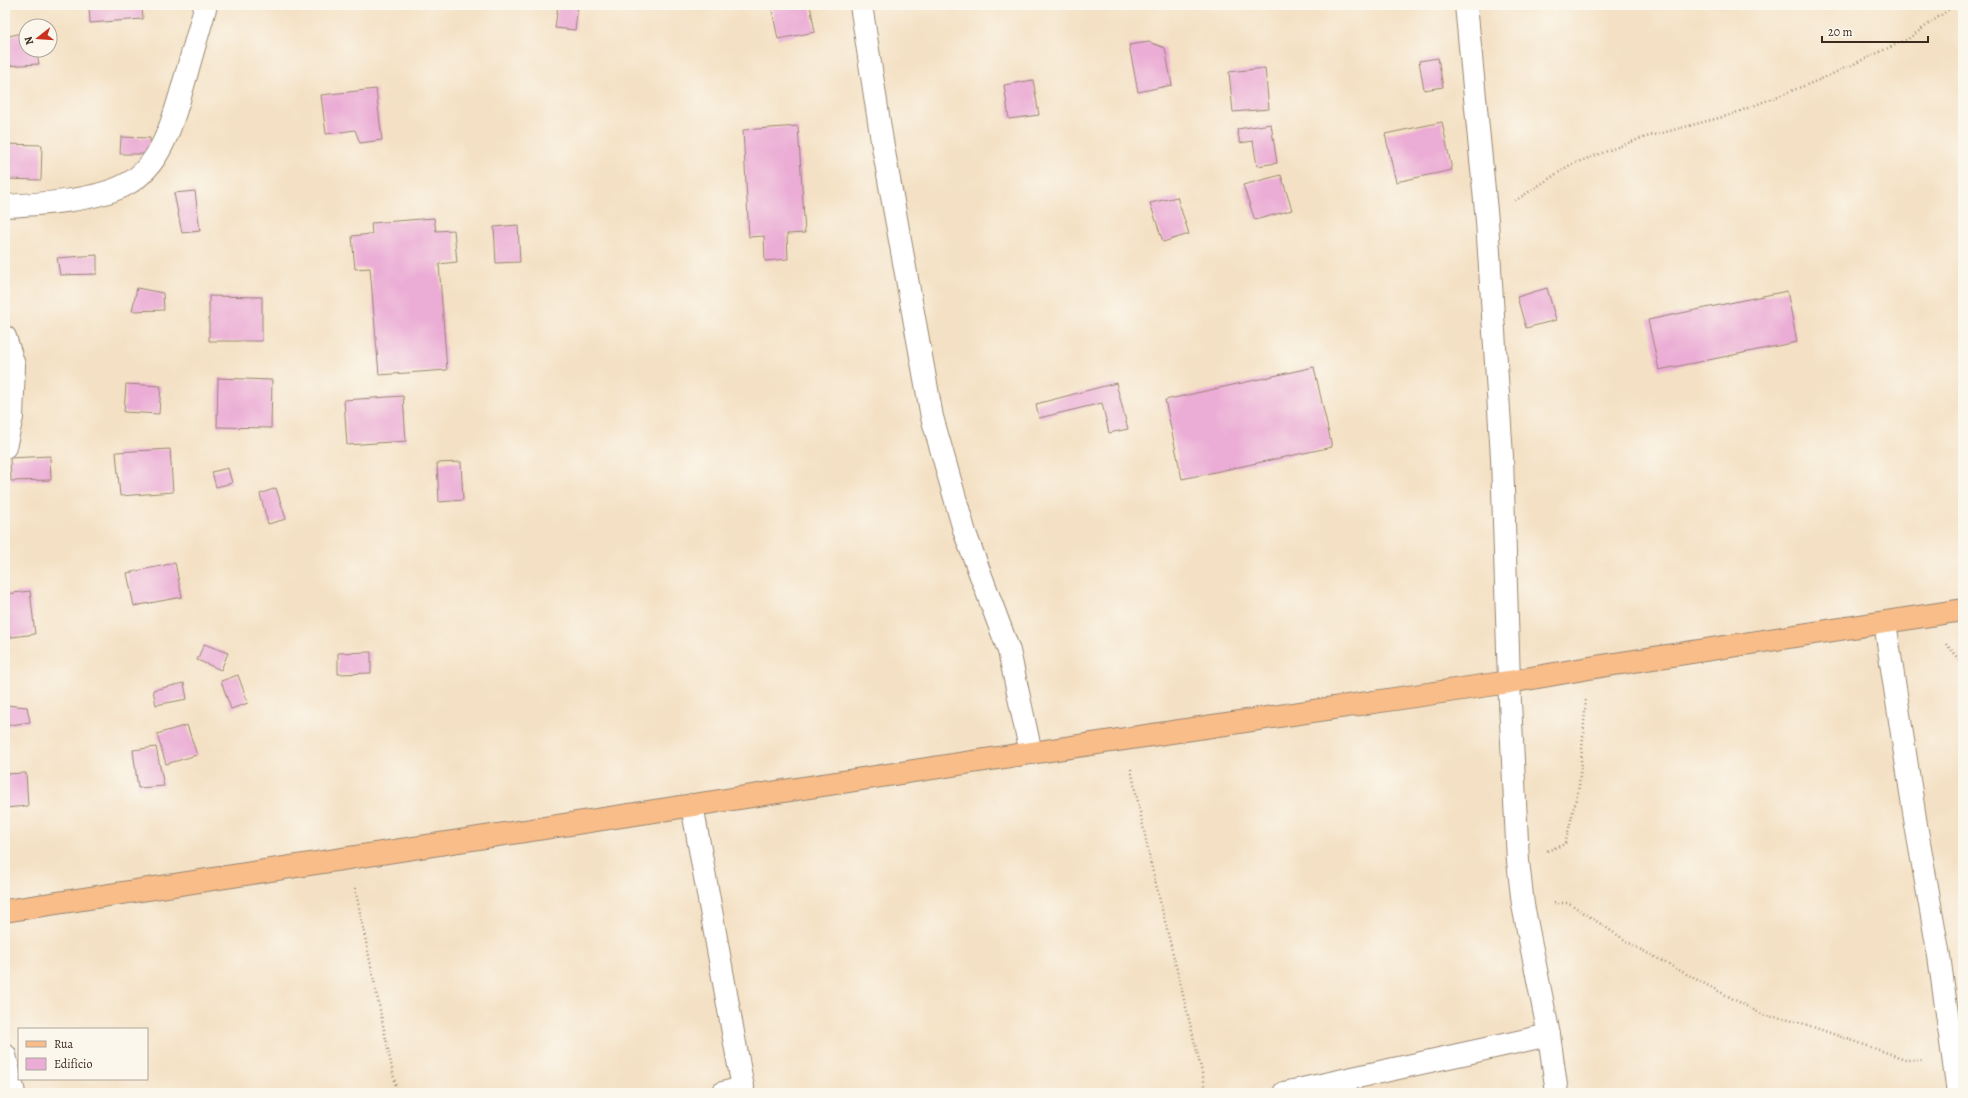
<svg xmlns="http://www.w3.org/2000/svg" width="1968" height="1098" font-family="Alegreya,serif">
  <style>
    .building { fill: #ebacd5 }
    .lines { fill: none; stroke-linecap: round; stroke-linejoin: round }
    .minor-casing { stroke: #988672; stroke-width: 24 }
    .major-casing { stroke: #988672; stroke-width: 24 }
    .path { stroke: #988672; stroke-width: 2.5; stroke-dasharray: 1 3; stroke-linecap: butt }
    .minor { stroke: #fff; stroke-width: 22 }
    .major { stroke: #f8bd89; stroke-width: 22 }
  </style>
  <rect width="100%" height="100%" fill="#fbf7ec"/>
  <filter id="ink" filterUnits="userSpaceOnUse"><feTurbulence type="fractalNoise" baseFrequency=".025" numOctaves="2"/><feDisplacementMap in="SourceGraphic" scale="8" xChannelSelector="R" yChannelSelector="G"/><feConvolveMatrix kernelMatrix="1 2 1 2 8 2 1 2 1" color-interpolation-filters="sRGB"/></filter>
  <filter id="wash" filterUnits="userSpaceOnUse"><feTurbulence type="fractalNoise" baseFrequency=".012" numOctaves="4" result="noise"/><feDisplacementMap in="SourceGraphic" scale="16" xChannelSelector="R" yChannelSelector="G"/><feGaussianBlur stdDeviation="0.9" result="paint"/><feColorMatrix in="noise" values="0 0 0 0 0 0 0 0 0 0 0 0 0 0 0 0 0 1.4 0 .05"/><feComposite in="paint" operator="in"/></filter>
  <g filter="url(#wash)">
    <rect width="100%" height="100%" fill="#f4e1c5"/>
    <g id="blocks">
      <g class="building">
        <path d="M89 5H142L143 19 90 23Z"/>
        <path d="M558 5H578L575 30 555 28Z"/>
        <path d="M771 5H810L815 32 778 39Z"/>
        <path d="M26 32V50H36L39 64 5 66V37Z"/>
        <path d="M1149 42 1165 48 1172 85 1138 92 1129 45Z"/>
        <path d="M1438 58 1443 87 1424 90 1419 61Z"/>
        <path d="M1265 68 1269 109 1233 112 1229 72Z"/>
        <path d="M1033 80 1039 115 1009 119 1004 85Z"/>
        <path d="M376 89 382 140 360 143 355 130 326 134 321 95Z"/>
        <path d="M1442 122 1452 170 1396 182 1385 134Z"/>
        <path d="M1271 124 1277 163 1257 166 1253 141 1240 143 1237 129Z"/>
        <path d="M798 126 805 233 787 234 788 259 765 261 764 236 749 237 743 130Z"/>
        <path d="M121 137 150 138V154H120Z"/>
        <path d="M5 144 42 145 41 180 5 179Z"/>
        <path d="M1281 175 1292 210 1255 220 1243 185Z"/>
        <path d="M195 191 200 231 182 233 174 193Z"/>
        <path d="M1177 197 1189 234 1163 242 1150 203Z"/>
        <path d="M434 218 436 231 454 230 457 262 439 264 447 370 379 375 370 268 355 269 352 236 372 234 371 223Z"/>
        <path d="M518 225 520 262 496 263 494 227Z"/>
        <path d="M97 255V274L60 275 57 258Z"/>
        <path d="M137 288 163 293 164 310 132 311Z"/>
        <path d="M1547 288 1556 320 1526 328 1517 297Z"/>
        <path d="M1787 291 1797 342 1659 370 1648 320Z"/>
        <path d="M209 296 262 297V341H209Z"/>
        <path d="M1314 367 1332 447 1182 479 1165 400Z"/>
        <path d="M218 378 272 380 271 428 217 427Z"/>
        <path d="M1116 383 1128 429 1109 433 1102 403 1039 418 1036 404Z"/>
        <path d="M126 384 161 386 159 414 124 412Z"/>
        <path d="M403 396 406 441 347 445 344 400Z"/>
        <path d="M170 449 173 492 120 496 116 452Z"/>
        <path d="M50 456 51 480 11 481 10 458Z"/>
        <path d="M461 462 463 500 439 502 437 463Z"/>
        <path d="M228 468 232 483 216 487 212 472Z"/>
        <path d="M276 488 286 519 268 524 260 494Z"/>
        <path d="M175 563 182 597 134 606 127 573Z"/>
        <path d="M30 591 35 634 5 638V594Z"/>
        <path d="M204 644 228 653 221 670 197 660Z"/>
        <path d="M371 652V673L338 674V653Z"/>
        <path d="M238 675 248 703 231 709 221 681Z"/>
        <path d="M184 683 187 699 156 705 153 690Z"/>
        <path d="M5 705 27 707 30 722 5 726Z"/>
        <path d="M187 725 197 755 166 764 157 734Z"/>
        <path d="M156 747 164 786 138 788 133 750Z"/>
        <path d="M26 773 28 806 5 808V774Z"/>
      </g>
    </g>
  </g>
  <g filter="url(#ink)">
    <use href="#blocks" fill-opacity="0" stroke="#988672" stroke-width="1"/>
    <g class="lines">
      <defs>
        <g id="minor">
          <path d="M861 5 882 141 932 417 965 533 1009 651 1031 753"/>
          <path d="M1466 5 1487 221 1502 457 1509 682 1518 861 1523 905 1549 1035 1557 1093"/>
          <path d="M5 206C40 204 96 201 127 184 165 164 176 109 187 72 193 50 200 27 206 5"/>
          <path d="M5 337 14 365 12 417 5 447"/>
          <path d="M1885 623 1916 825 1939 956 1958 1093"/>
          <path d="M692 805 743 1088V1093"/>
          <path d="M5 1055 14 1093"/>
          <path d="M723 1093 743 1088"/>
          <path d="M1284 1093 1549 1035"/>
        </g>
        <path id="major" d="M5 911 1031 753 1509 682 1589 668 1963 610"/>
      </defs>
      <use href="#minor" class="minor-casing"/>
      <use href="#major" class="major-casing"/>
      <g class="path">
        <path d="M1515 201 1570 165 1639 139 1730 115 1819 80 1908 39 1955 5"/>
        <path d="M1946 644 1963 663"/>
        <path d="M1131 769 1151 864 1207 1093"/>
        <path d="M1547 851 1565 844 1579 787 1586 698"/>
        <path d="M355 888 397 1093"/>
        <path d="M1554 903H1569L1634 946 1765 1016 1790 1019 1908 1060 1923 1061"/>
      </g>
      <use href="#minor" class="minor"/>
      <use href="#major" class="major"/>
    </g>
  </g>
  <rect width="1968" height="1098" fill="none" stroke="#fbf7ec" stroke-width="20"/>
  <rect x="18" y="1028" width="130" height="52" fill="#fbf7ec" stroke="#aea59a"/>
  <rect x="26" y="1041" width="20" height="6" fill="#f8bd89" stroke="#aea59a"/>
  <text x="54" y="1048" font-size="12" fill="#3b2a1e">Rua</text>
  <rect x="26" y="1058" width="20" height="12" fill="#ebacd5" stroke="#aea59a"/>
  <text x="54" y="1068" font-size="12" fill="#3b2a1e">Edifício</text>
  <g transform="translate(38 38) rotate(253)"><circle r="19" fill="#fbf7ec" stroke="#aea59a"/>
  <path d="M0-3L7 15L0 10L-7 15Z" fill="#c8321e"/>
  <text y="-6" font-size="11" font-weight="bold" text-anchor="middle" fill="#3b2a1e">N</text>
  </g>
  <path d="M1822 36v6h106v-6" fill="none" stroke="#3b2a1e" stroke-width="2"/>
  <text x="1828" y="36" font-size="12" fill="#3b2a1e" stroke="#fbf7ec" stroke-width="3" paint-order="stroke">20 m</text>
</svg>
